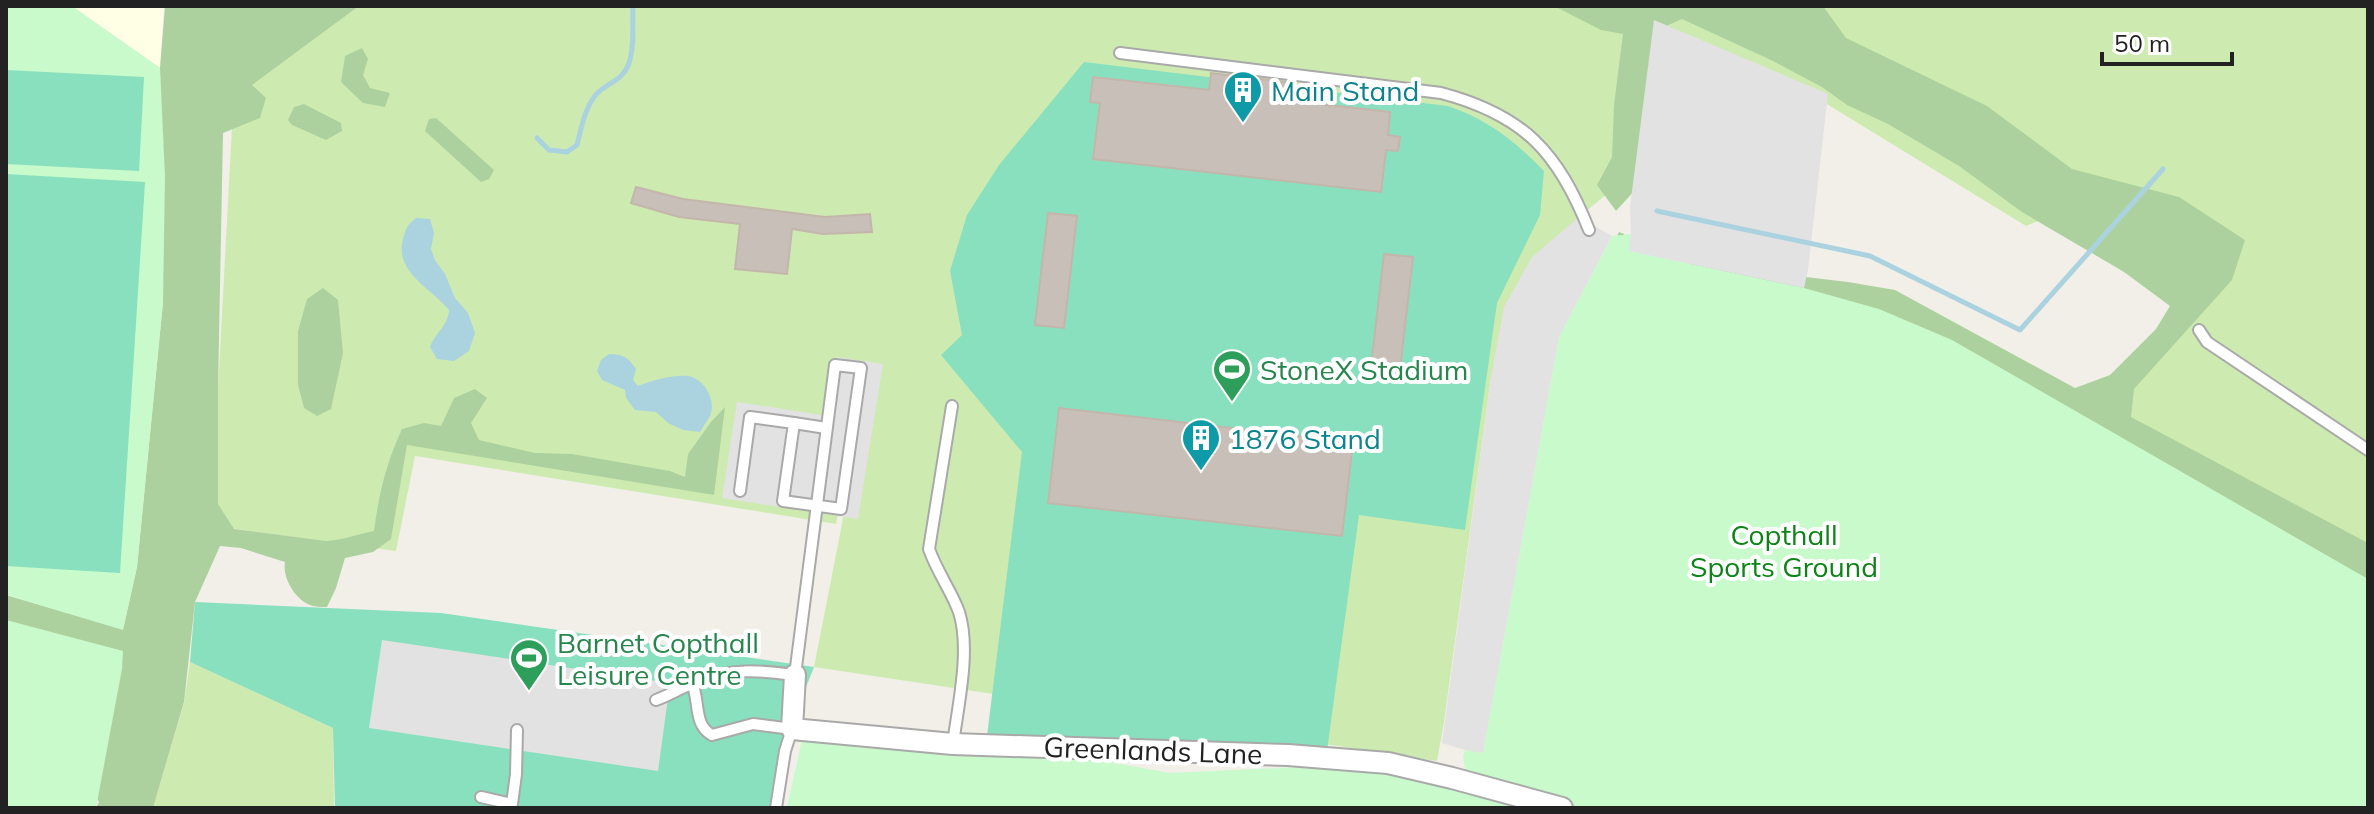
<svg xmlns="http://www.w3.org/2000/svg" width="2374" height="814" font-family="Mulish,sans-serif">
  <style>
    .education { fill: #ffffe5 }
    .grass { fill: #cdebb0 }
    .forest { fill: #add19e }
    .park { fill: #c8facc }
    .pitch { fill: #88e0be }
    .parking { fill: #e2e2e2 }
    .water { fill: #aad3df }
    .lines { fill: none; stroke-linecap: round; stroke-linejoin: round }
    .stream { stroke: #aad3df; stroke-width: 5 }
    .building { fill: #c7bfb8; stroke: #c4b6ab; stroke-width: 2 }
    .service-casing { stroke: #a9a9a9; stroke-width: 14 }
    .minor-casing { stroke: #a9a9a9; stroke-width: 24 }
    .service { stroke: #fff; stroke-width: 10 }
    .minor { stroke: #fff; stroke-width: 20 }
    .labels { text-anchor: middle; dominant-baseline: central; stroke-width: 8; stroke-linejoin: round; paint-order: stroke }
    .culture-label { font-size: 28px; fill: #0d838f; stroke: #fff; text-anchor: start }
    .leisure-label { font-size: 28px; fill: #27864d; stroke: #fff; text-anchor: start }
    .park-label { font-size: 28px; fill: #0c8416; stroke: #fff }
    .street-label { font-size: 28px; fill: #222; stroke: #fff }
  </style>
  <rect width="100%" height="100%" fill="#f2efe9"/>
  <path class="education" d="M72 6H164L160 68Z"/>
  <g class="grass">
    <path d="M359 6H2368V578L2090 419 2215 265 2057 213 2026 226 1812 95 1631 174 1579 217 1491 377 1444 722 1437 761 814 667 842 524 862 387 836 524 415 456 396 551 222 527 197 510 218 390 233 107 251 85Z"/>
    <path d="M190 662 333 728 334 808H153L184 703Z"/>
  </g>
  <g class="forest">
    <path d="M165 6H359L252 85 266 98 260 118 223 133 218 390V504L234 529 326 541C343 540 358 534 374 531 379 493 386 464 402 429L424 423 441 426 454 398 475 389 487 398 471 423 479 440 535 453 572 454 670 471 685 477 688 454 711 422 725 407 714 495 407 445 391 539 373 552 345 558 336 588 327 607C322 607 317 607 313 606 296 602 282 578 285 562L241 548 220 546 195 602 184 702 153 808H96L99 802 6 634V595L123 629 137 567 163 302 160 68Z"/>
    <path d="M1554 6H1823L1846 38 1987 106 2072 169 2179 197 2245 240 2232 280 2134 389 2131 417 2368 543V585L1605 263 1619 232 1624 234 1625 256 1848 282 1895 290 2075 388 2110 375 2156 329 2170 306 2124 272 2022 212 1959 166 1888 124 1847 105 1822 87 1773 61 1682 19 1664 27 1636 189 1616 211 1597 185 1612 157 1614 105 1623 34 1601 30Z"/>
    <path d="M362 48 368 59 363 75 370 88 390 93 385 107 363 103 341 82 345 56Z"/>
    <path d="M304 104 341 123 342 131 326 140 292 125 288 120 294 107Z"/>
    <path d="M436 118 494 170 489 179 481 182 425 131 429 119Z"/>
    <path d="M323 288 338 300 343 353 331 409 317 416 304 408 298 385V331L307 299Z"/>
  </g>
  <g class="park">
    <path d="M6 6H72L160 68 165 177 163 302 137 567 123 630 6 595Z"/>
    <path d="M1631 234 1630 251 1804 288 1879 309 1952 340 2368 579V808H787L802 739 1023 746 1170 773 1388 763 1452 778 1465 770 1463 756 1465 750 1483 752 1559 337 1612 236Z"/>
    <path d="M6 620 123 651 122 669 96 808H6Z"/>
  </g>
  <g class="pitch">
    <path d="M1084 62 1448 106C1487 119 1515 141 1544 171L1540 215 1497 303 1465 530 1359 515 1327 751 987 736 1022 452 941 355 962 335 950 271 967 215 999 165Z"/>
    <path d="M6 70 144 77 139 171 6 164Z"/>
    <path d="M6 174 145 182 120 573 6 566Z"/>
    <path d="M195 602 441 613 814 667 794 717 776 808H335L333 728 190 662Z"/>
  </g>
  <g class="parking">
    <path d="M1654 20 1828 94 1808 270 1804 288 1629 251 1631 234 1630 207Z"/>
    <path d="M1579 217 1612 236 1559 337 1483 753 1465 750 1442 743 1491 377 1504 307 1532 257Z"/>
    <path d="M837 357 883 364 858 519 722 498 737 402 828 416Z"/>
    <path d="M382 640 670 683 658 771 369 728Z"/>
  </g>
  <g class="water">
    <path d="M416 218 430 219 434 233 431 249 435 260 445 274 455 298 468 313 475 333 469 351 454 361 437 359 430 347C435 333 448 326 449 310 431 288 394 272 403 239 406 228 407 225 416 218Z"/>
    <path d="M609 354C622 354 628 357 636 369L633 380 638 386C649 381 675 374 688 376 704 378 717 401 710 416 707 421 703 427 700 432L683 430 668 423 656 412 635 410 626 398 625 390 602 380 597 371 601 360Z"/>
  </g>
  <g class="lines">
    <g class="stream">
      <path d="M537 138 549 150 567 152 577 145C581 130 584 111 594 97 605 82 621 84 629 63 635 45 632 24 633 6"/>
      <path d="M1657 211 1870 256 2020 330 2163 169"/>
    </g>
  </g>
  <g class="building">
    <path d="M1211 73 1287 82 1284 100 1390 112 1388 135 1400 137 1398 151 1386 150 1381 192 1093 159 1100 103 1090 102 1093 77 1209 90Z"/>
    <path d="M636 187 683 199 825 217 870 214 872 232 823 234 792 229 787 274 735 269 740 224 679 217 631 203Z"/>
    <path d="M1048 213 1077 216 1064 328 1035 325Z"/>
    <path d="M1384 254 1413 257 1400 369 1371 366Z"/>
    <path d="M1059 408 1353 442 1342 536 1048 503Z"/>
  </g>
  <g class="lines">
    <defs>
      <g id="service">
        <path d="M1120 53 1441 93C1524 115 1558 152 1589 230"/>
        <path d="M2199 330 2207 342 2368 450"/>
        <path d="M952 406 929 549C937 572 952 592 959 612 971 650 958 705 953 744"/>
        <path d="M794 423 826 428"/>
        <path d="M692 683C700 701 693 725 712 735L753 724 792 729 785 751 776 808"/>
        <path d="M656 700C670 695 682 687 696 682 732 668 758 670 795 675L835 365 861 368 841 509 783 501 794 423 750 417 740 491"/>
        <path d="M481 797 512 804 516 774 517 730"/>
      </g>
      <path id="minor" d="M795 675 792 729 953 744 1288 755 1388 763 1452 778 1562 808"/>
    </defs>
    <use href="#service" class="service-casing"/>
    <use href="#minor" class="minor-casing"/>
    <use href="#service" class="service"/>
    <use href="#minor" class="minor"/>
  </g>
  <defs>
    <symbol id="building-pin" viewBox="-11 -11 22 30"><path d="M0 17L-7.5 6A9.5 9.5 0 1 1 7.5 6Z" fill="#0f9aa8" stroke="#fff"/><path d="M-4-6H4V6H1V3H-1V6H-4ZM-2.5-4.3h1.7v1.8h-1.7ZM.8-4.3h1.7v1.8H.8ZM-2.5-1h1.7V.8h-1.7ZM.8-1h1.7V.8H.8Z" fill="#fff"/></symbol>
    <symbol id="stadium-pin" viewBox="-11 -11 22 30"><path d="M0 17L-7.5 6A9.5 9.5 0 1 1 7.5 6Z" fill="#2e9e5b" stroke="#fff"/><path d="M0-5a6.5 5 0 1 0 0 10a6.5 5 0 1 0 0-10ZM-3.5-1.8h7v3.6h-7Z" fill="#fff"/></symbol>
  </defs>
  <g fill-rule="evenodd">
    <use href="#building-pin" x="1221" y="68" width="44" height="60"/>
    <use href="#stadium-pin" x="1210" y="347" width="44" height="60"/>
    <use href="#building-pin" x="1179" y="416" width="44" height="60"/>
    <use href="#stadium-pin" x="507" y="636" width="44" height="60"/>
  </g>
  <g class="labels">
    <g class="culture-label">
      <text x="1271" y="90">Main Stand</text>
      <text x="1229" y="438">1876 Stand</text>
    </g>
    <g class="leisure-label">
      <text x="1260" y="369">StoneX Stadium</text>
      <text x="557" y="642">Barnet Copthall<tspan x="557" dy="32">Leisure Centre</tspan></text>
    </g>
    <g class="park-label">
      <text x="1784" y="534">Copthall<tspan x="1784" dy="32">Sports Ground</tspan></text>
    </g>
    <g class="street-label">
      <text transform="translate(1153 750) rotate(2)">Greenlands Lane</text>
    </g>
  </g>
  <rect width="2374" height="814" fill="none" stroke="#222222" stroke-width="16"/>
  <path d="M2102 52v12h130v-12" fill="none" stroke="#222222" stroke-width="4"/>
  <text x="2114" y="52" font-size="24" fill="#222222" stroke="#ffffff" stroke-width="6" paint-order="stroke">50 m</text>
</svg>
